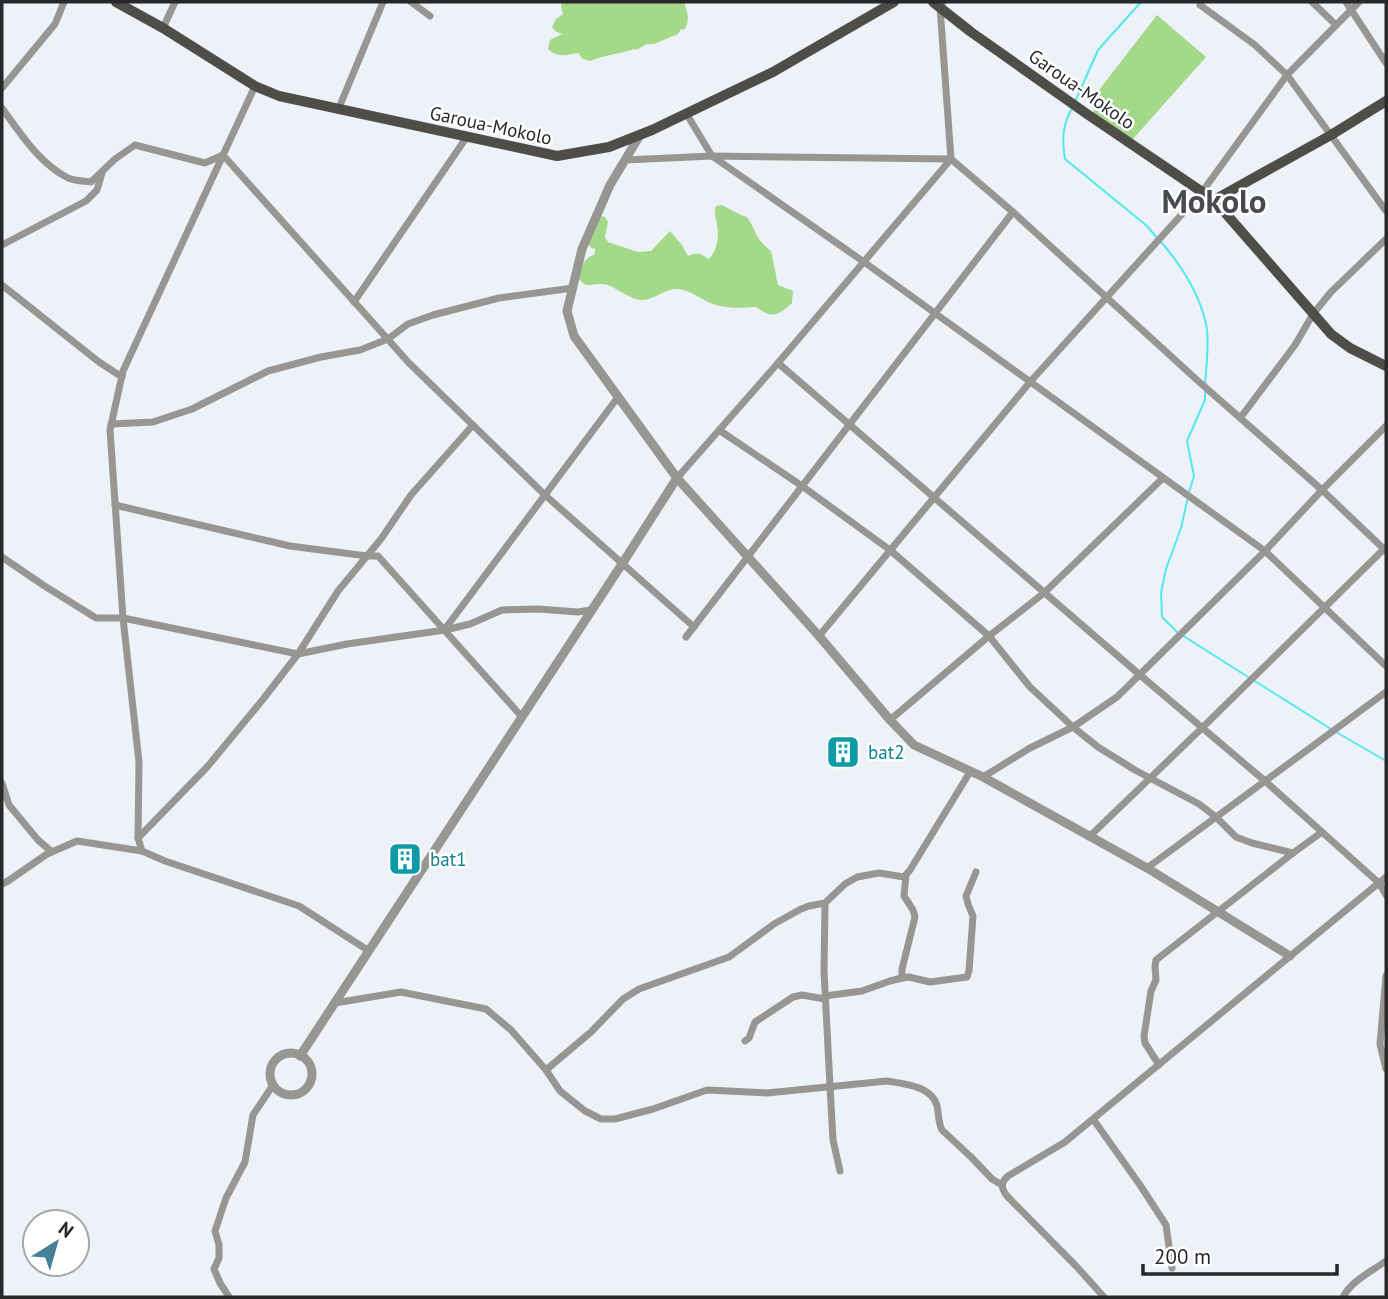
<svg xmlns="http://www.w3.org/2000/svg" width="1388" height="1299" font-family="'PT Sans',sans-serif">
  <style>
    .green { fill: #a4d98a }
    .lines { fill: none; stroke-linecap: round; stroke-linejoin: round }
    .stream { stroke: #52e9ed; stroke-width: 2 }
    .minor { stroke: #979693; stroke-width: 7 }
    .tertiary { stroke: #979693; stroke-width: 9 }
    .primary { stroke: #4f4d48; stroke-width: 10 }
    .labels { text-anchor: middle; dominant-baseline: central; stroke-width: 5; stroke-linejoin: round; paint-order: stroke }
    .street-label { font-size: 19px; fill: #26282a; stroke: #fff }
    .culture-label { font-size: 19px; fill: #0d838f; stroke: #fff; text-anchor: start }
    .town-label { font-size: 33px; font-weight: bold; fill: #474a50; stroke: #fff }
  </style>
  <rect width="100%" height="100%" fill="#edf1f8"/>
  <g class="green">
    <path d="M562 2H684C687 11 691 21 684 30L681 29 678 34 654 44H647L636 50 634 49C619 54 604 55 590 61L583 59 578 53C567 55 557 58 548 49L550 40 562 34 555 31 552 27 556 19 563 14 561 7Z"/>
    <path d="M1157 15 1206 57 1132 140 1093 114 1099 90Z"/>
    <path d="M722 205 741 215 747 217C758 233 754 238 771 251L778 285 793 291 792 303C777 316 773 319 756 307 741 308 721 309 708 302 698 297 689 290 678 289 665 288 655 300 642 300 627 299 613 284 602 284 590 283 588 290 578 278 580 273 582 262 588 258 590 256 593 256 595 254V248L593 249 588 245 596 222 602 216 605 217 608 222 605 237 608 242 638 252 651 251 670 231 682 245 688 256C698 251 701 254 709 259 718 249 719 237 717 224 716 216 713 213 716 206Z"/>
  </g>
  <g class="lines">
    <g class="stream">
      <path d="M1075 102 1098 50 1141 2"/>
      <path d="M1071 110C1062 128 1062 140 1065 159L1147 226 1157 238"/>
      <path d="M1161 242C1182 266 1199 293 1206 324 1210 340 1206 368 1205 385"/>
      <path d="M1189 492 1194 476 1187 441 1205 400V390"/>
      <path d="M1177 632 1162 617 1161 593 1166 569 1181 528 1188 497"/>
      <path d="M1182 635 1248 677"/>
      <path d="M1253 680 1331 729"/>
      <path d="M1336 732 1386 761"/>
    </g>
    <g class="minor">
      <path d="M411 2 430 16"/>
      <path d="M1312 2 1336 25"/>
      <path d="M1346 2 1386 63"/>
      <path d="M1200 5 1255 45 1287 75 1386 211"/>
      <path d="M163 28 175 2"/>
      <path d="M255 86 123 371 110 430 123 618 139 762 138 838 142 851 165 861 299 906 369 951"/>
      <path d="M2 88 55 24 64 2"/>
      <path d="M2 108C20 133 39 163 68 178 75 181 84 181 91 182L115 159 135 145 205 163 223 155 409 363 545 495 694 627"/>
      <path d="M338 110 383 2"/>
      <path d="M686 113 712 156 864 262 1265 551 1386 666"/>
      <path d="M625 160 712 156 951 159 1013 212 1197 380 1322 490 1386 551"/>
      <path d="M2 245 86 201 97 190 102 173"/>
      <path d="M2 285 99 362 122 377"/>
      <path d="M354 302 466 138"/>
      <path d="M778 363 1140 675 1265 781 1379 883 1386 895"/>
      <path d="M1241 417 1295 345 1313 314 1331 292 1386 239"/>
      <path d="M111 424 153 422 192 409 268 371 321 357 360 350 388 339 408 324 433 315 499 298 573 288"/>
      <path d="M719 430 802 486 890 550 989 636 1030 687 1073 727 1098 747 1135 770 1199 804 1216 817 1236 837 1252 843 1293 853"/>
      <path d="M677 478 778 363 951 159 940 7 943 2"/>
      <path d="M115 505 290 546 367 556H378L522 717"/>
      <path d="M2 557 43 585 96 618H123L298 654 347 644 445 630 470 624 502 610 538 609 578 612 591 610"/>
      <path d="M445 629 618 397"/>
      <path d="M819 636 1030 382 1202 192 1287 75 1359 2"/>
      <path d="M686 637 1013 212"/>
      <path d="M890 720 989 636 1044 593 1163 478"/>
      <path d="M983 777 1030 748 1073 727 1117 697 1265 551 1322 490 1386 426"/>
      <path d="M2 783 9 805 38 840 52 852"/>
      <path d="M1089 837 1202 728 1386 547"/>
      <path d="M138 838 208 766 264 698 298 654 338 591 381 539 411 495 473 425"/>
      <path d="M1147 868 1386 692"/>
      <path d="M2 884 8 881 47 854 77 841 142 851"/>
      <path d="M825 903 824 971 830 1086 833 1140 840 1171"/>
      <path d="M1386 976 1380 1044 1386 1069"/>
      <path d="M902 978V969L915 917 913 910 904 896 906 875"/>
      <path d="M825 996 862 991 890 981 902 978 909 977 930 982 967 977 969 971 973 916 968 904 966 896 976 872"/>
      <path d="M335 1003 401 992 486 1009 511 1030 546 1070 560 1091 585 1111 601 1119H615L653 1109 707 1090 767 1093 887 1081C905 1084 932 1086 937 1106 939 1115 938 1122 942 1130L971 1157 992 1179 1002 1185"/>
      <path d="M745 1041 749 1038 755 1022 793 997 802 995 825 999"/>
      <path d="M1159 1065 1145 1043 1144 1036 1151 991 1156 980 1155 967 1156 960 1293 853 1322 832"/>
      <path d="M546 1070 591 1032 623 999 639 989 729 957 774 924 801 909 809 906 825 903 845 884 857 877 879 873 904 877 910 870 970 772"/>
      <path d="M1093 1119 1140 1185 1166 1225 1172 1268"/>
      <path d="M229 1297 220 1283 214 1269 219 1258V1245L215 1231 226 1198 245 1162 253 1115 273 1085"/>
      <path d="M1104 1297 1077 1267 1007 1196C1001 1188 1000 1183 1008 1176L1065 1142 1386 877"/>
      <path d="M1343 1297C1351 1281 1372 1271 1386 1261"/>
    </g>
    <g class="tertiary">
      <path d="M677 478 819 636 890 720 914 745 983 777 1147 868 1290 956"/>
      <circle cx="291" cy="1074" r="21"/>
      <path d="M300 1056 622 564 677 478 574 336 567 311 582 249 610 185 640 135"/>
    </g>
    <g class="primary">
      <path d="M116 2 163 28 255 86 279 96 557 156 609 147 652 130 773 72 894 2"/>
      <path d="M933 2 971 32 1087 114 1214 200 1331 334 1350 348 1386 366"/>
      <path d="M1214 200 1331 135 1386 101"/>
    </g>
  </g>
  <defs>
    <symbol id="building-square" viewBox="-11 -11 22 22"><rect x="-9" y="-9" width="18" height="18" rx="4" fill="#0f9aa8" stroke="#fff"/><path d="M-4-6H4V6H1V3H-1V6H-4ZM-2.5-4.3h1.7v1.8h-1.7ZM.8-4.3h1.7v1.8H.8ZM-2.5-1h1.7V.8h-1.7ZM.8-1h1.7V.8H.8Z" fill="#fff"/></symbol>
  </defs>
  <g fill-rule="evenodd">
    <use href="#building-square" x="824" y="733" width="38" height="38"/>
    <use href="#building-square" x="386" y="840" width="38" height="38"/>
  </g>
  <g class="labels">
    <g class="street-label">
      <text transform="translate(1082 89) rotate(35)">Garoua-Mokolo</text>
      <text transform="translate(491 125) rotate(12)">Garoua-Mokolo</text>
    </g>
    <g class="culture-label">
      <text x="868" y="752">bat2</text>
      <text x="430" y="859">bat1</text>
    </g>
    <g class="town-label">
      <text x="1214" y="200">Mokolo</text>
    </g>
  </g>
  <rect width="1388" height="1299" fill="none" stroke="#26282a" stroke-width="7"/>
  <g transform="translate(56 1243) rotate(37)"><circle r="33" fill="#ffffff" stroke="#a8a9aa" stroke-width="2"/>
  <path d="M0-5L12 26L0 18L-12 26Z" fill="#448298"/>
  <text y="-10" font-size="19" font-weight="bold" text-anchor="middle" fill="#26282a">N</text>
  </g>
  <path d="M1143 1264v10h194v-10" fill="none" stroke="#26282a" stroke-width="3.5"/>
  <text x="1154" y="1264" font-size="21" fill="#26282a" stroke="#ffffff" stroke-width="5" paint-order="stroke">200 m</text>
</svg>
